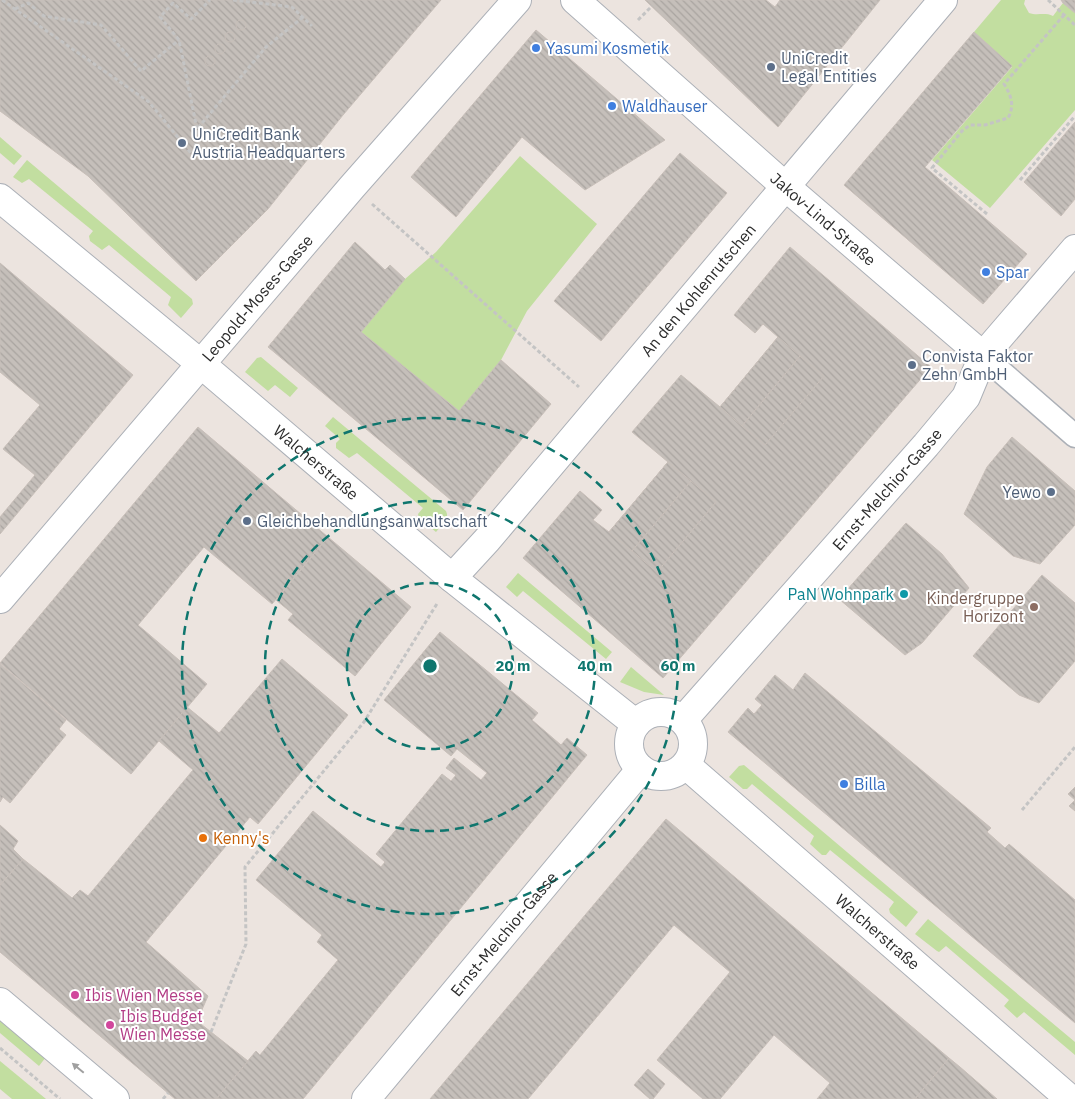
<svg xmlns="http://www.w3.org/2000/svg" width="1075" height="1099" font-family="'IBM Plex Sans',sans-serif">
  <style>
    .green { fill: #c2dea0 }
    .building { fill: url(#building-back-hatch); stroke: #c8bfb9 }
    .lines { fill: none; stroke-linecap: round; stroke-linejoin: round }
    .pedestrian-casing { stroke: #acb0b7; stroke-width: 25 }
    .minor-casing { stroke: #acb0b7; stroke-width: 30 }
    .path { stroke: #c4c4c4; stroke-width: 3; stroke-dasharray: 4 2.5; stroke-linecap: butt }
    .pedestrian { stroke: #fff; stroke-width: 22 }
    .minor { stroke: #fff; stroke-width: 28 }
    .oneway { fill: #a0a0a0 }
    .ring { fill: none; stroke: #0f766e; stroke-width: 2.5; stroke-dasharray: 9 6 }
    .shop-dot { fill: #3f7fe0; stroke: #fff; stroke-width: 2 }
    .service-dot { fill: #5c6f8a; stroke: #fff; stroke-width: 2 }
    .culture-dot { fill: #0f9aa8; stroke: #fff; stroke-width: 2 }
    .education-dot { fill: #8d6e63; stroke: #fff; stroke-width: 2 }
    .food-dot { fill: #e8710a; stroke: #fff; stroke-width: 2 }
    .hotel-dot { fill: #d1479c; stroke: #fff; stroke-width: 2 }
    .labels { text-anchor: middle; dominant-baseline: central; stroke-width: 4; stroke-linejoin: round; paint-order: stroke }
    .shop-label { font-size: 16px; fill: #366cbe; stroke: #fff; text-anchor: start }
    .service-label { font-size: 16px; fill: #4e5e75; stroke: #fff; text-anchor: start }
    .street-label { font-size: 16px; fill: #2c2c2c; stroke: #fff }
    .culture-label { font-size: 16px; fill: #0d838f; stroke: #fff; text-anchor: end }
    .education-label { font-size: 16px; fill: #785e54; stroke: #fff; text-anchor: end }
    .food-label { font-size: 16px; fill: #c56008; stroke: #fff; text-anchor: start }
    .hotel-label { font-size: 16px; fill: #b23c85; stroke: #fff; text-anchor: start }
    .centre { fill: #0f766e; stroke: #fff; stroke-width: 2.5 }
    .ring-label { font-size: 15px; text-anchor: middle; font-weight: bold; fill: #0f766e; stroke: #fff; stroke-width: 4; stroke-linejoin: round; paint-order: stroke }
  </style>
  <defs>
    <pattern id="building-back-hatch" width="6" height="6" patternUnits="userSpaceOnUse" patternTransform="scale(1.25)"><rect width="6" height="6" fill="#c5bfba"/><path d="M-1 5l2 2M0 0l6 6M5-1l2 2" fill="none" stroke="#a9a4a0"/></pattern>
  </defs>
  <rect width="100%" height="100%" fill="#ece4df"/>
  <g class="green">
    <path d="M1001 0H1025L1024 4 1029 13C1037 16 1045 12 1053 16L1063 3 1075 13V110L990 208 932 160 1012 67 974 32Z"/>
    <path d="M0 137 22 156 14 165 0 153Z"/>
    <path d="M520 156 597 224 527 311 501 360 459 411 361 332 405 279 436 252Z"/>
    <path d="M27 160 192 299 193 304 181 318 168 305 171 297 109 245 102 250 90 241 89 236 93 231 29 179 22 183 13 177Z"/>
    <path d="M261 357 298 388 290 397 275 385 268 391 245 372 257 358Z"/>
    <path d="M333 417 446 511 447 514V519L436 532 419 518 418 514 423 508 357 453 349 458 336 448V443L340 439 325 426Z"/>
    <path d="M518 573 612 652 606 659 523 591 517 597 506 587Z"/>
    <path d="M631 667 664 695 644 692 620 682Z"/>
    <path d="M744 765 918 912 906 927 890 913 889 909 894 902 830 850 826 855H822L810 844 814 836 752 784 747 789H743L729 777 739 766Z"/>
    <path d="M928 919 1075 1042V1055L1024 1012 1017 1018 1004 1006 1009 1000 946 946 939 952 937 951 915 934Z"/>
    <path d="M0 1011 49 1053 39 1066 0 1033Z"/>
    <path d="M0 1061 46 1099H12L0 1089Z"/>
  </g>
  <g class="building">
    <path d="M0 0H441L343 115 268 209 196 281 88 176 0 111Z"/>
    <path d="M645 0H766L775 7 780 0H880L778 127Z"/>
    <path d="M1061 0H1075V13L1063 3Z"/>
    <circle cx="241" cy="25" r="5"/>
    <path d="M536 30 665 140 585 190 522 137 456 217 411 177Z"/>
    <circle cx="230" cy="37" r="5"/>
    <path d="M974 32 1012 66 925 167 1027 254 983 304 844 185Z"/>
    <circle cx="220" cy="49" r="5"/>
    <circle cx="210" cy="61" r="5"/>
    <path d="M1075 122V199L1061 216 1024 182Z"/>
    <path d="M680 153 727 193 601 341 554 301Z"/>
    <path d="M355 242 385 270 390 265 405 279 361 332 459 411 501 360 551 404 463 510 268 347Z"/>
    <path d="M790 247 931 367 663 678 523 558 580 491 602 510 593 520 609 532 668 462 632 432 681 375 720 407 778 337 763 324 755 333 734 315Z"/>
    <path d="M0 263 133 375 0 534V517L35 475 3 449 40 405 0 372Z"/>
    <path d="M778 337 800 356 742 426 720 407Z"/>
    <path d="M800 356 824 376 765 445 742 426Z"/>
    <path d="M198 427 328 537 272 604 204 547 138 625 207 684 131 774 0 663Z"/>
    <path d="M1012 437 1075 491V525L1040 564 1013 556 964 514 987 467Z"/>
    <path d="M668 462 691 481 632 551 609 532Z"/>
    <path d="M691 481 716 502 657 572 632 551Z"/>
    <path d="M906 523 942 554 969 588 922 643 905 655 839 599Z"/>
    <path d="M328 537 411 607 355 676 288 620 293 614 276 600Z"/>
    <path d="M1042 575 1075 603V661L1039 703 1019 695 973 656Z"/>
    <path d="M440 632 538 713 532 720 561 745 567 738 587 755 303 1099H216L256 1051 260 1055 338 960 317 942 322 935 256 880 313 811 381 867 385 862 376 854 442 774 451 781 456 775 446 768 454 758 481 780 487 773 457 749 451 756 384 700Z"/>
    <path d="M282 659 348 715 258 824 250 817 146 942 208 996 197 1021 248 1061 216 1099H175L0 952V885L23 859 72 898 80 890 88 896 193 770 159 741 187 707 219 733Z"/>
    <path d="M0 664 66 720 59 729 66 735 10 803 3 797 0 802Z"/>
    <path d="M805 673 991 828 987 832 1005 848 1009 844 1075 900V1023L728 732 748 708 754 714 762 705 755 699 775 675 793 690Z"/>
    <path d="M1075 787V811L1069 806 1075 800 1068 794Z"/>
    <path d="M666 819 949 1058 915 1099H817L830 1083 774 1035 720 1099H703L657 1060 730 972 674 925 528 1099H430Z"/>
    <path d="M0 825 18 841 13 849 23 859 0 885Z"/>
    <path d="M949 1058 960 1067 997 1099H915Z"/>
    <path d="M648 1069 665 1084 653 1099H650L634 1085Z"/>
  </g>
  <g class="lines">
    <defs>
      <path id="pedestrian" d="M983 356 1075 436"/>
      <g id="minor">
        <path id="s1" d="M575 0 786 187 983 356"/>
        <path id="s2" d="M0 198 201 364 452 578 636 724"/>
        <path id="s3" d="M452 578 487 540 943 0"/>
        <path id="s4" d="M0 599 352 187 517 0"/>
        <circle cx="661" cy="744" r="32"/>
        <path id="s5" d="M683 720 926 445 966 397 983 356 1075 249"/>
        <path id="s6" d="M686 765 1070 1099"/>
        <path d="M0 1002 115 1099"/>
        <path id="s7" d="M366 1099 641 769"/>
      </g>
    </defs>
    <use href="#pedestrian" class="pedestrian-casing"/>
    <use href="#minor" class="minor-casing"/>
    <g class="path">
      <path d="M2 0 149 102 194 157 197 129 266 47 303 17"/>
      <path d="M233 0 292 7 312 26"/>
      <path d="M1048 0 1075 25"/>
      <path d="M15 9 28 3 44 16 101 25 141 71 179 40"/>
      <path d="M638 20 652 6"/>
      <path d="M197 129 179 40 160 17 173 3 191 19 210 0"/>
      <path d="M1020 180 1075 116"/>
      <path d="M372 204 579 387"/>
      <path d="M987 214 932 168 962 131 970 125H985L1008 118C1015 106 1011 95 1004 84L1064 15"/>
      <path d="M1022 810 1075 747"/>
      <path d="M211 1032 246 944 245 867 364 722 438 602"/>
      <path d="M0 1048 60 1099"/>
      <path d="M163 1099 168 1093"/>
    </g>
    <use href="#pedestrian" class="pedestrian"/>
    <use href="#minor" class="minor"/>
  </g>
  <defs><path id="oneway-solid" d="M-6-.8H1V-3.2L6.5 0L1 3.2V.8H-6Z" transform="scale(1.25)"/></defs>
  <use class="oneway" href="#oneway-solid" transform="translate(78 1068) rotate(-140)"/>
  <g class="ring">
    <circle cx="430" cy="666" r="83"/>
    <circle cx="430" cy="666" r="165"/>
    <circle cx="430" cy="666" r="248"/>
  </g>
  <g class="shop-dot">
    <circle cx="536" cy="48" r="5"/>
    <circle cx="612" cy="106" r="5"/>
    <circle cx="986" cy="272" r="5"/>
    <circle cx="844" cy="784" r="5"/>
  </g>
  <g class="service-dot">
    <circle cx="771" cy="67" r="5"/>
    <circle cx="182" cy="143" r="5"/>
    <circle cx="912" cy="365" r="5"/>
    <circle cx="1051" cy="492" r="5"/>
    <circle cx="247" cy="521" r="5"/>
  </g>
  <circle class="culture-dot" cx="904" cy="594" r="5"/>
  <circle class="education-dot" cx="1034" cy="607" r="5"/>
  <circle class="food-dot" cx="203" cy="838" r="5"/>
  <g class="hotel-dot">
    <circle cx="75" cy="995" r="5"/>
    <circle cx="110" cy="1025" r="5"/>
  </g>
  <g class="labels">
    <g class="shop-label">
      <text x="546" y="48">Yasumi Kosmetik</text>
      <text x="622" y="106">Waldhauser</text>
      <text x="996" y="272">Spar</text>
      <text x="854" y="784">Billa</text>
    </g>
    <g class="service-label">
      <text x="781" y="58">UniCredit<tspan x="781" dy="18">Legal Entities</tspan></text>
      <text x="192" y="134">UniCredit Bank<tspan x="192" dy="18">Austria Headquarters</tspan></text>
      <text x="922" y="356">Convista Faktor<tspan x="922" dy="18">Zehn GmbH</tspan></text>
      <text x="1041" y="492" text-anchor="end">Yewo</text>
      <text x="257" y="521">Gleichbehandlungsanwaltschaft</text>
    </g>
    <g class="street-label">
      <text stroke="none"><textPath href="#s1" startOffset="331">Jakov-Lind-Straße</textPath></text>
      <text stroke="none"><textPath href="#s3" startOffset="379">An den Kohlenrutschen</textPath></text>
      <text stroke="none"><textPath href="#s4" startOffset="396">Leopold-Moses-Gasse</textPath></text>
      <text stroke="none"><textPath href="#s2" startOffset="412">Walcherstraße</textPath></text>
      <text stroke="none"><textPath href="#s5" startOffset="308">Ernst-Melchior-Gasse</textPath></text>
      <text stroke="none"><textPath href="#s6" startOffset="254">Walcherstraße</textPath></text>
      <text stroke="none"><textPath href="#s7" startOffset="215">Ernst-Melchior-Gasse</textPath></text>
    </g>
    <g class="culture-label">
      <text x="894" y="594">PaN Wohnpark</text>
    </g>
    <g class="education-label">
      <text x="1024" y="598">Kindergruppe<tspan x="1024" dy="18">Horizont</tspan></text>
    </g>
    <g class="food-label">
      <text x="213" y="838">Kenny's</text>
    </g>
    <g class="hotel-label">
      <text x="85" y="995">Ibis Wien Messe</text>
      <text x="120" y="1016">Ibis Budget<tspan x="120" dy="18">Wien Messe</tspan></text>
    </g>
  </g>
  <circle cx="430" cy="666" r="8" class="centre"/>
  <g class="ring-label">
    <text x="513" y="671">20 m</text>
    <text x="595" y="671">40 m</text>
    <text x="678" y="671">60 m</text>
  </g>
</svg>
